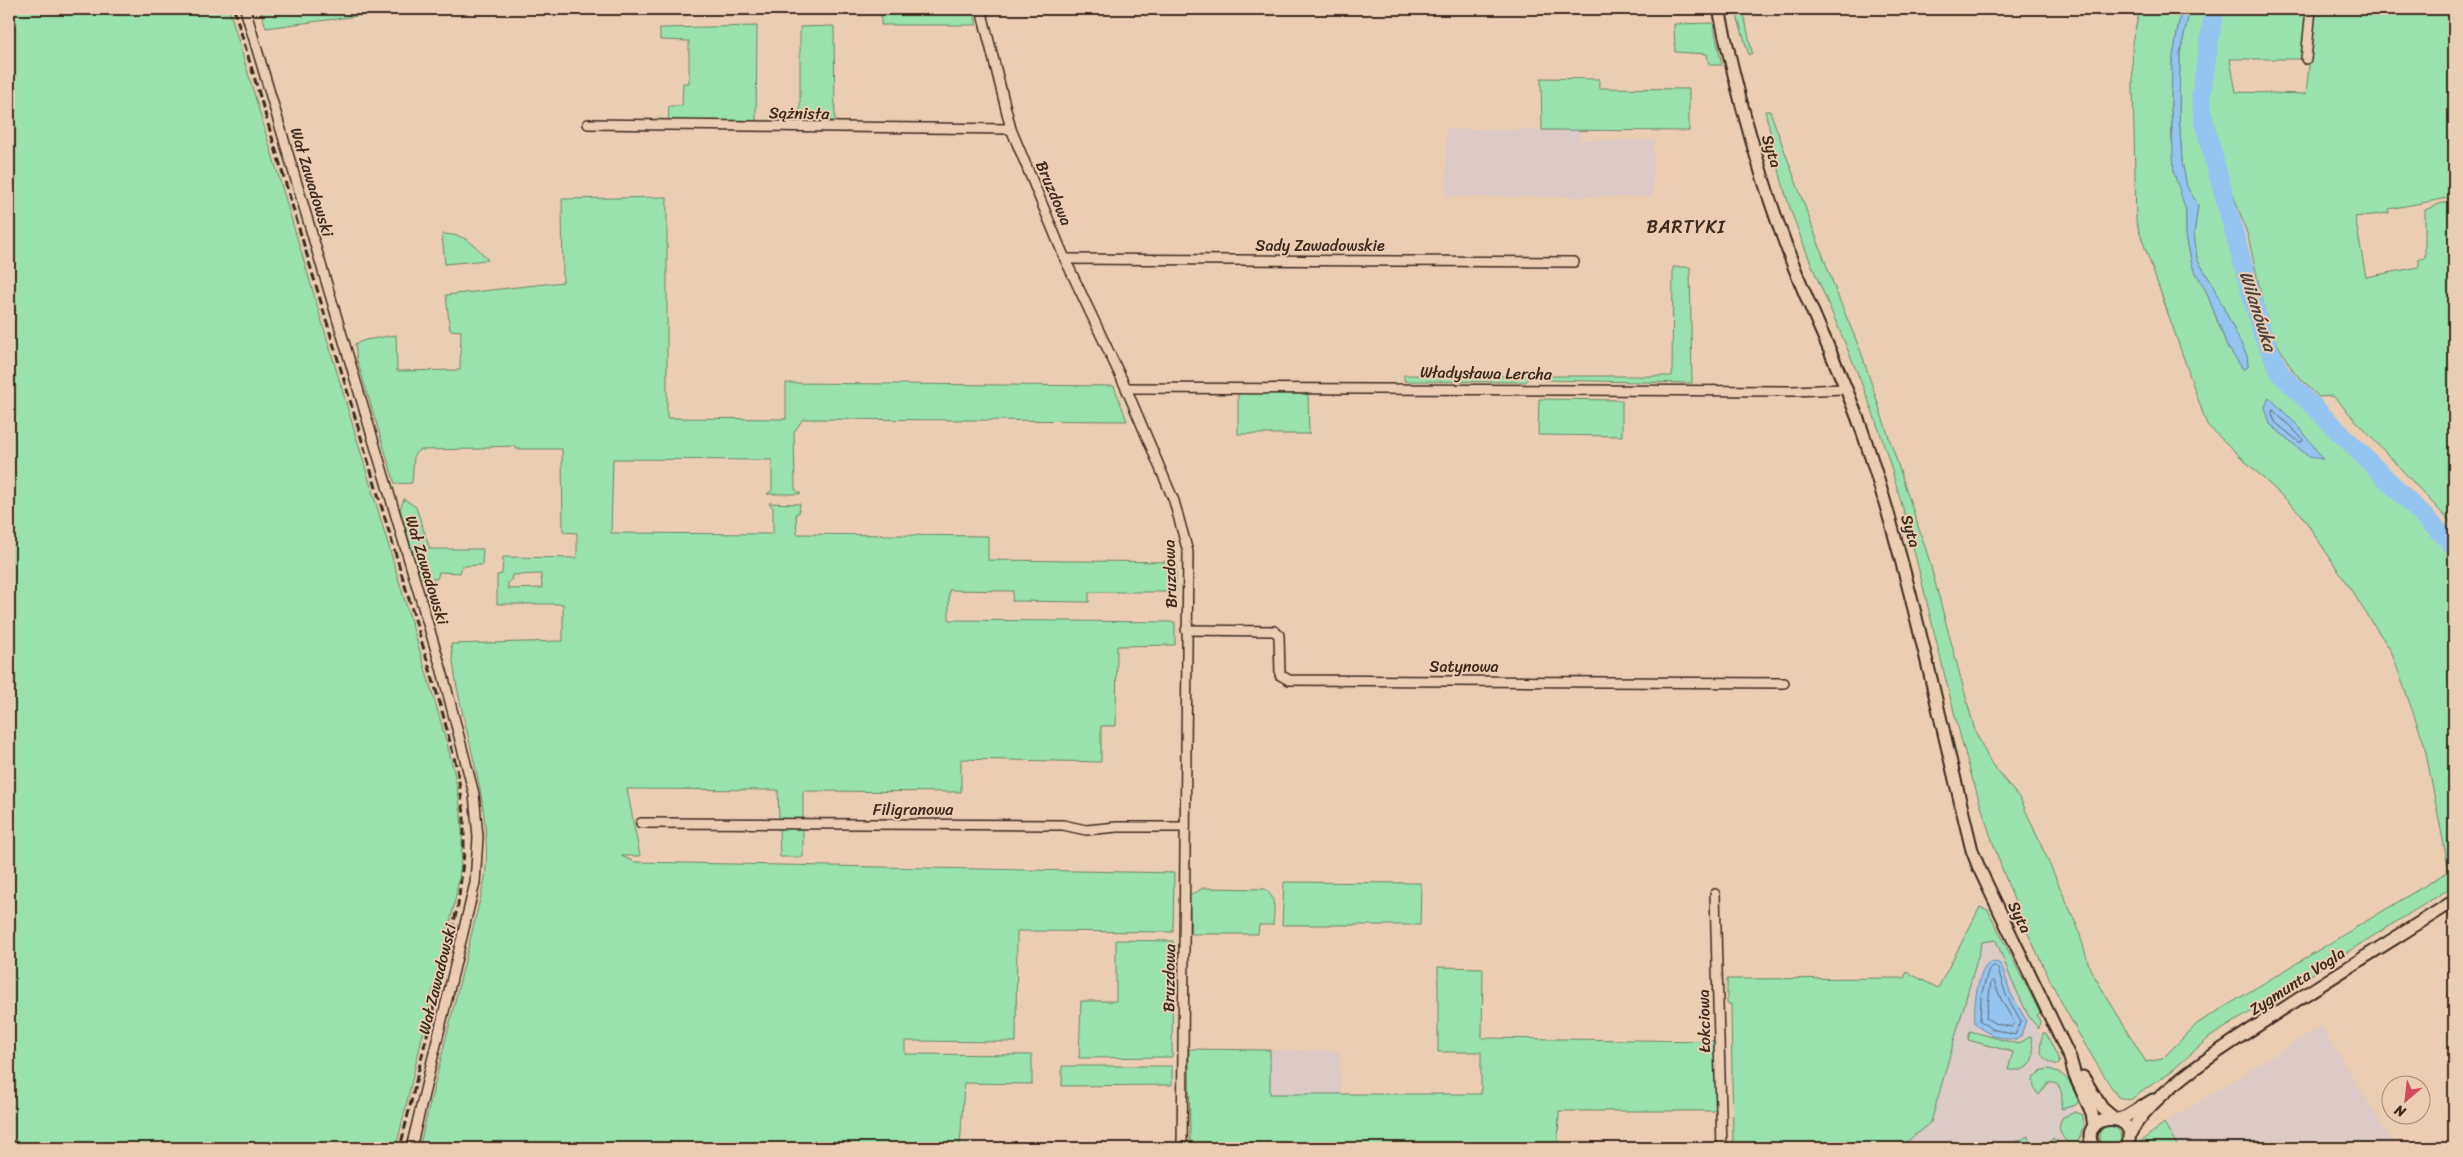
<svg xmlns="http://www.w3.org/2000/svg" width="2463" height="1157" font-family="Sriracha,sans-serif">
  <style>
    .built { fill: #dbcac5 }
    .green { fill: #99e1af; stroke: #6a8666; fill-rule: evenodd }
    .water { fill: #94c4f0; stroke: #70869c }
    .lines { fill: none; stroke-linecap: round; stroke-linejoin: round }
    .shore { stroke: #5f6872; stroke-width: 1 }
    .river { stroke: #94c4f0; stroke-width: 19 }
    .minor-casing { stroke: #3b2a1e; stroke-width: 12 }
    .tertiary-casing { stroke: #3b2a1e; stroke-width: 15 }
    .minor { stroke: #ebceb2; stroke-width: 9 }
    .tertiary { stroke: #ebceb2; stroke-width: 11 }
    .rail { stroke: #3b2a1e; stroke-width: 3; stroke-dasharray: 8 4; stroke-linecap: butt }
    .labels { text-anchor: middle; dominant-baseline: central; stroke-width: 4; stroke-linejoin: round; paint-order: stroke }
    .street-label { font-size: 16px; fill: #3b2a1e; stroke: #ebceb2 }
    .neighbourhood-label { font-size: 18px; letter-spacing: 1px; fill: #3b2a1e; stroke: #ebceb2 }
    .water-label { font-size: 18px; font-style: italic; fill: #48413e; stroke: #ebceb2 }
  </style>
  <rect width="100%" height="100%" fill="#ebceb2"/>
  <filter id="ink" filterUnits="userSpaceOnUse"><feTurbulence type="fractalNoise" baseFrequency=".02" numOctaves="2"/><feDisplacementMap in="SourceGraphic" scale="10" xChannelSelector="R" yChannelSelector="G"/><feConvolveMatrix kernelMatrix="1 2 1 2 8 2 1 2 1" color-interpolation-filters="sRGB"/></filter>
  <g filter="url(#ink)">
    <g class="built">
      <path d="M1446 129 1580 130V140H1654L1652 197H1446Z"/>
      <path d="M1996 940 2011 979 2029 1017 2037 1027 2073 1102 2080 1124 2072 1148H1899L1931 1122 1982 942Z"/>
      <path d="M2321 1026 2397 1148H2179L2164 1123Z"/>
      <path d="M1270 1050 1340 1051 1341 1094H1270Z"/>
    </g>
    <g class="green">
      <path d="M9 9H229L438 712C449 750 460 788 462 828 464 877 449 926 437 974 423 1032 410 1090 396 1148H9Z"/>
      <path d="M260 9H411L266 28Z"/>
      <path d="M879 9H973L977 25H881V12Z"/>
      <path d="M1735 9H1743L1752 53 1749 55Z"/>
      <path d="M2140 9H2181L2172 64 2171 105 2172 141 2186 211V235L2192 265 2206 291 2227 346 2243 369 2248 367 2247 356 2211 282 2197 259 2194 234 2198 205 2187 187 2182 162 2179 113 2180 53 2190 9H2207L2193 97 2256 332 2283 382 2454 554V886L2210 1037 2173 1070 2130 1100 2118 1097C2061 1012 2017 919 1986 822 1947 705 1926 582 1890 464 1865 378 1822 298 1792 214 1780 181 1774 145 1765 111H1770L1837 294 1861 352 1928 556 1975 731 1991 763 2021 800 2078 928 2090 969 2146 1062 2162 1059 2198 1023 2449 871 2424 743 2391 651 2301 514 2207 425 2136 222 2132 42ZM2269 397 2300 428 2309 457 2270 424Z"/>
      <path d="M2221 9H2307L2301 59H2230L2236 92 2306 94 2315 9H2454V197L2389 209V213L2355 217 2366 277 2419 267V259L2425 258V210L2439 204 2454 201V526L2333 396 2319 397 2293 371 2269 329 2248 236 2226 174 2207 99 2211 58Z"/>
      <path d="M1713 23 1722 65H1709L1707 54 1675 52 1674 24Z"/>
      <path d="M757 26 756 125 668 122 669 106H682L683 83H689V41L660 40V28Z"/>
      <path d="M834 26 835 121 800 120V27Z"/>
      <path d="M1541 78 1599 79V88L1689 89V131L1542 130Z"/>
      <path d="M667 197V418L786 419V383L1114 386 1127 421 803 419 794 432 795 489 801 494H767L772 490V460L613 459 611 533 773 534V508L769 503 800 504 799 513H796L797 534 988 536V560L1176 562V592H1089V602L1012 601 1013 591 949 590V620L1175 622V645L1117 646 1116 726H1101V762L961 759V792L803 791V820H779L778 790 627 789 640 856H621L635 862 1174 873 1173 932 1017 931 1016 1042 905 1041V1054L1032 1055V1084L964 1083 960 1148H419L485 879C492 817 472 757 459 697 455 680 453 661 451 644L563 641V604H497V575L502 574 503 557 577 558V533L563 532 562 449H516L514 446 486 447 483 449 419 450 414 455 412 483 395 484 357 360 355 344 365 340 396 335 397 371 460 370 461 331 450 330 446 295 563 282 562 199ZM512 575 541 574 542 588 508 589V582L511 581Z"/>
      <path d="M442 234C467 235 472 242 488 260L445 264Z"/>
      <path d="M1673 267H1690L1692 383 1543 380 1541 376H1672Z"/>
      <path d="M1404 375 1529 376 1526 382 1404 381Z"/>
      <path d="M1238 393 1308 394 1309 434H1238Z"/>
      <path d="M1539 399 1622 400V436L1538 435Z"/>
      <path d="M404 499 416 507 430 549H483L482 565 462 566 460 573 439 572 437 579 420 578 400 509Z"/>
      <path d="M779 828H803V857H780Z"/>
      <path d="M1284 882 1421 883 1420 925H1282Z"/>
      <path d="M1203 888 1265 889C1277 898 1274 911 1273 925H1259L1258 934H1191L1189 896Z"/>
      <path d="M1980 907 1988 910 2040 1013 2037 1015 2040 1021 2039 1029 2029 1017 2011 979 1996 940 1982 942 1931 1122 1899 1148H1733L1731 1004H1727V979L1904 978 1907 972 1938 988Z"/>
      <path d="M1116 940 1173 941 1172 1057 1079 1058 1081 1001H1116Z"/>
      <path d="M1438 967 1483 968 1482 1038 1714 1041 1717 1111H1559L1558 1145H1506V1148H1190L1189 1049 1270 1050V1094H1481V1052H1438Z"/>
      <path d="M1970 1031 2018 1044 2031 1036C2033 1049 2037 1064 2021 1070H2008L2013 1052 1968 1040Z"/>
      <path d="M2043 1033H2046L2060 1062 2058 1065C2039 1059 2038 1051 2043 1033Z"/>
      <path d="M1062 1066H1172V1085L1062 1086Z"/>
      <path d="M2049 1069C2068 1074 2071 1084 2079 1101L2076 1105 2061 1109C2063 1098 2063 1080 2048 1083L2039 1095C2034 1090 2032 1084 2034 1077L2042 1070Z"/>
      <path d="M2076 1112 2083 1115C2084 1124 2081 1138 2076 1146H2072C2062 1139 2055 1128 2063 1117Z"/>
      <path d="M2164 1123 2179 1148H2139L2140 1142Z"/>
      <circle cx="2110" cy="1137" r="11"/>
      <path d="M2028 1136 2030 1148H2011L2009 1146Z"/>
      <path d="M2053 1138 2064 1148H2047Z"/>
    </g>
    <g class="water">
      <path d="M2181 9H2190L2180 53 2179 113 2182 162 2187 187 2198 205 2194 234 2197 259 2211 282 2247 356 2248 367 2243 369 2227 346 2206 291 2192 265 2186 235V211L2174 173 2171 105 2172 64Z"/>
      <path d="M2269 397 2300 428 2323 459 2309 457 2270 424 2265 407Z"/>
      <path d="M1991 962 1999 963 2002 967 2011 994 2026 1020 2021 1036 2016 1040C2003 1039 1983 1034 1975 1023 1973 1008 1977 969 1991 962Z"/>
    </g>
    <g class="lines">
      <g class="shore">
        <path d="M2273 410 2303 439 2302 442H2299L2275 422 2272 413Z"/>
        <path d="M1995 966 1998 969 2006 995 2021 1021 2015 1035 1992 1029 1980 1021 1981 996 1989 969Z"/>
        <path d="M1994 981 2001 999 2014 1022 2012 1027 1994 1023 1986 1018 1991 982Z"/>
      </g>
      <path class="river" d="M2214 9 2201 96 2204 123 2262 333 2281 374 2454 546"/>
      <defs>
        <g id="minor">
          <path d="M245 9 442 671 474 794 478 837 475 883 411 1148"/>
          <path d="M981 9 1011 129 1065 259 1126 388 1174 501 1188 552 1182 1148"/>
          <path d="M2306 59 2311 9"/>
          <path d="M588 124 1011 129"/>
          <path d="M1065 259 1574 262"/>
          <path d="M1126 388 1792 391 1845 389"/>
          <path d="M1186 630 1274 631 1279 635 1280 675 1289 680 1784 683"/>
          <path d="M641 823 1063 825 1086 830 1117 827H1185"/>
          <path d="M1715 894 1722 1148"/>
        </g>
        <g id="tertiary">
          <path d="M1719 9C1737 94 1760 178 1791 259 1814 320 1845 378 1865 439 1910 574 1938 713 1972 850L1979 868 2070 1058 2075 1076 2092 1113 2094 1127"/>
          <path d="M2083 1077 2102 1108 2115 1119"/>
          <path d="M2115 1119 2125 1117 2153 1100"/>
          <path d="M2129 1136C2149 1091 2242 1036 2283 1009 2340 972 2397 937 2454 901"/>
          <path d="M2094 1148C2073 1112 2146 1108 2126 1148"/>
        </g>
      </defs>
      <use href="#minor" class="minor-casing"/>
      <use href="#tertiary" class="tertiary-casing"/>
      <use href="#minor" class="minor"/>
      <use href="#tertiary" class="tertiary"/>
      <path class="rail" d="M234 9 441 707 457 769 464 814V853L458 905 400 1148"/>
    </g>
  </g>
  <g class="labels">
    <g class="street-label">
      <text transform="translate(799 113) rotate(1)">Sążnista</text>
      <text transform="translate(1772 151) rotate(73)">Syta</text>
      <text transform="translate(312 182) rotate(73)">Wał Zawadowski</text>
      <text transform="translate(1054 193) rotate(67)">Bruzdowa</text>
      <text x="1320" y="245">Sady Zawadowskie</text>
      <text transform="translate(1486 373) rotate(1)">Władysława Lercha</text>
      <text transform="translate(1911 531) rotate(74)">Syta</text>
      <text transform="translate(427 570) rotate(73)">Wał Zawadowski</text>
      <text transform="translate(1170 574) rotate(-92)">Bruzdowa</text>
      <text x="1464" y="666">Satynowa</text>
      <text x="913" y="809">Filigranowa</text>
      <text transform="translate(2020 917) rotate(64)">Syta</text>
      <text transform="translate(1169 978) rotate(-89)">Bruzdowa</text>
      <text transform="translate(437 979) rotate(-76)">Wał Zawadowski</text>
      <text transform="translate(2297 981) rotate(-33)">Zygmunta Vogla</text>
      <text transform="translate(1704 1021) rotate(-91)">Łokciowa</text>
    </g>
    <g class="neighbourhood-label">
      <text x="1686" y="227">BARTYKI</text>
    </g>
    <g class="water-label">
      <text transform="translate(2258 311) rotate(72)">Wilanówka</text>
    </g>
  </g>
  <rect width="2463" height="1157" fill="none" stroke="#ebceb2" stroke-width="30"/>
  <rect x="15" y="15" width="2433" height="1127" fill="none" stroke="#3b2a1e" stroke-width="2" filter="url(#ink)"/>
  <g transform="translate(2406 1100) rotate(208)"><circle r="24" fill="#ebceb2" stroke="#a58c77"/>
  <path d="M0-4L9 19L0 12L-9 19Z" fill="#d1495b"/>
  <text y="-8" font-size="14" font-weight="bold" text-anchor="middle" fill="#3b2a1e">N</text>
  </g>
</svg>
